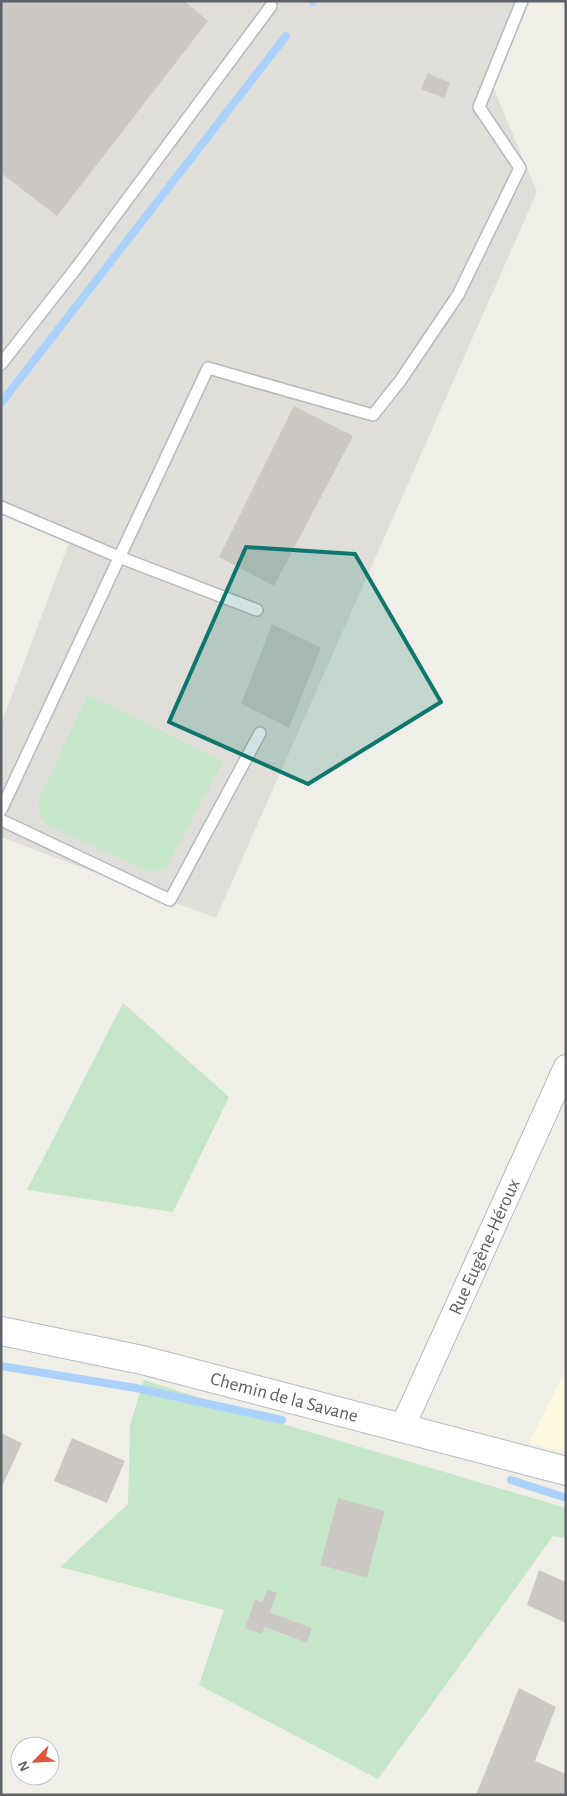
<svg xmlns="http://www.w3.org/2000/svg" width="567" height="1796" font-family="'Alegreya Sans',sans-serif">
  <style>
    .commercial { fill: #fdf9df }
    .industrial { fill: #dfded9 }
    .green { fill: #c5e6c8; fill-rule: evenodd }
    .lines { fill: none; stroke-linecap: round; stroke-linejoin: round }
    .stream { stroke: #abd2fc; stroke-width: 8 }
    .building { fill: #ccc9c4 }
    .lane-casing { stroke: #b7b9bd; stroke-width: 14 }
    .street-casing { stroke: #b7b9bd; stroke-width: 26 }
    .secondary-casing { stroke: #b8bac0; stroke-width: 30 }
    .lane { stroke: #fff; stroke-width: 11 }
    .street { stroke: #fff; stroke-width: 24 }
    .secondary { stroke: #fff; stroke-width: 28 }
    .marked { fill: #0f766e; fill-opacity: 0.2; stroke: #0f766e; stroke-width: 4; stroke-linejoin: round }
    .labels { text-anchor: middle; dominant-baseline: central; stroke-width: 4; stroke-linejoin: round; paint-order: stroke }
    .street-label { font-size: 19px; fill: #5e6167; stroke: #fff }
  </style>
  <rect width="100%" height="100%" fill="#f0efe7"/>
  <path class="commercial" d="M566 1369V1453L529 1443Z"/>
  <path class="industrial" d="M1 1H518L491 82 537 192 216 918 1 837V724L72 535 1 504Z"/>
  <g class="green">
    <path d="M88 695 223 761 166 869 150 872 46 824 40 817 39 799Z"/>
    <path d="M123 1003 229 1097 173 1212 27 1190Z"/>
    <path d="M144 1380 283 1424 566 1508V1538L553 1536 378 1779 199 1685 224 1610 60 1567 128 1504 130 1425ZM338 1499 385 1512 367 1578 320 1565ZM268 1589 276 1593 270 1612 312 1628 307 1643 265 1627 262 1634 245 1628 255 1599 262 1602Z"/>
  </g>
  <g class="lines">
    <g class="stream">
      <path d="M313 2 314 1"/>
      <path d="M1 403 286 36"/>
      <path d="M1 1366 136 1388 282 1420"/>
      <path d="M511 1480 566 1498"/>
    </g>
  </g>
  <g class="building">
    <path d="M1 1H184L208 21 57 216 1 173Z"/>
    <path d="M428 73 450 83 444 98 421 89Z"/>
    <path d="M294 406 353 436 274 586 219 557Z"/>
    <path d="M272 624 321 648 289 728 241 704Z"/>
    <path d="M1 1433 22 1443 1 1489Z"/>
    <path d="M72 1438 125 1461 107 1503 54 1481Z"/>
    <path d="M338 1498 385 1511 367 1578 320 1565Z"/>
    <path d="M539 1570 566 1582V1623L527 1605Z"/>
    <path d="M268 1589 277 1593 270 1612 312 1628 307 1643 265 1627 262 1634 245 1628 255 1599 262 1602Z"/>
    <path d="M519 1688 556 1707 535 1761 566 1774V1795H476Z"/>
  </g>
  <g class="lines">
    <defs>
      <g id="lane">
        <path d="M1 364 77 267 271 6"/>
        <path d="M1 507 119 557 257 610"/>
        <path d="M1 810 208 368 373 415 400 381 458 295 520 168 479 107 522 1"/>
        <path d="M1 820 170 900 260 733"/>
      </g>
      <g id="street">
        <path id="s1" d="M402 1428 566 1067"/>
      </g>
      <g id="secondary">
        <path id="s2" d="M1 1331 142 1360 566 1471"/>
      </g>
    </defs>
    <use href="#lane" class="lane-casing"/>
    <use href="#street" class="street-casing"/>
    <use href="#secondary" class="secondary-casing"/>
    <use href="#lane" class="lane"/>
    <use href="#street" class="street"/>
    <use href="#secondary" class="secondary"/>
  </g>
  <path class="marked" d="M246 547 355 554 441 702 308 784 169 722Z"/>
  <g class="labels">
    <g class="street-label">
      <text stroke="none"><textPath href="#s1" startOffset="199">Rue Eugène-Héroux</textPath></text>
      <text stroke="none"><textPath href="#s2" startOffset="291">Chemin de la Savane</textPath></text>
    </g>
  </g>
  <rect width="567" height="1796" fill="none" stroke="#5e6167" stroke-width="5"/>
  <g transform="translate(35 1761) rotate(246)"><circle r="24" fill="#ffffff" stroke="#bfc0c2"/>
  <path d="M0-4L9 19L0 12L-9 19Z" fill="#e45539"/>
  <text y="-8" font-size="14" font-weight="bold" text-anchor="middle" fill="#5e6167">N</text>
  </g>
</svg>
